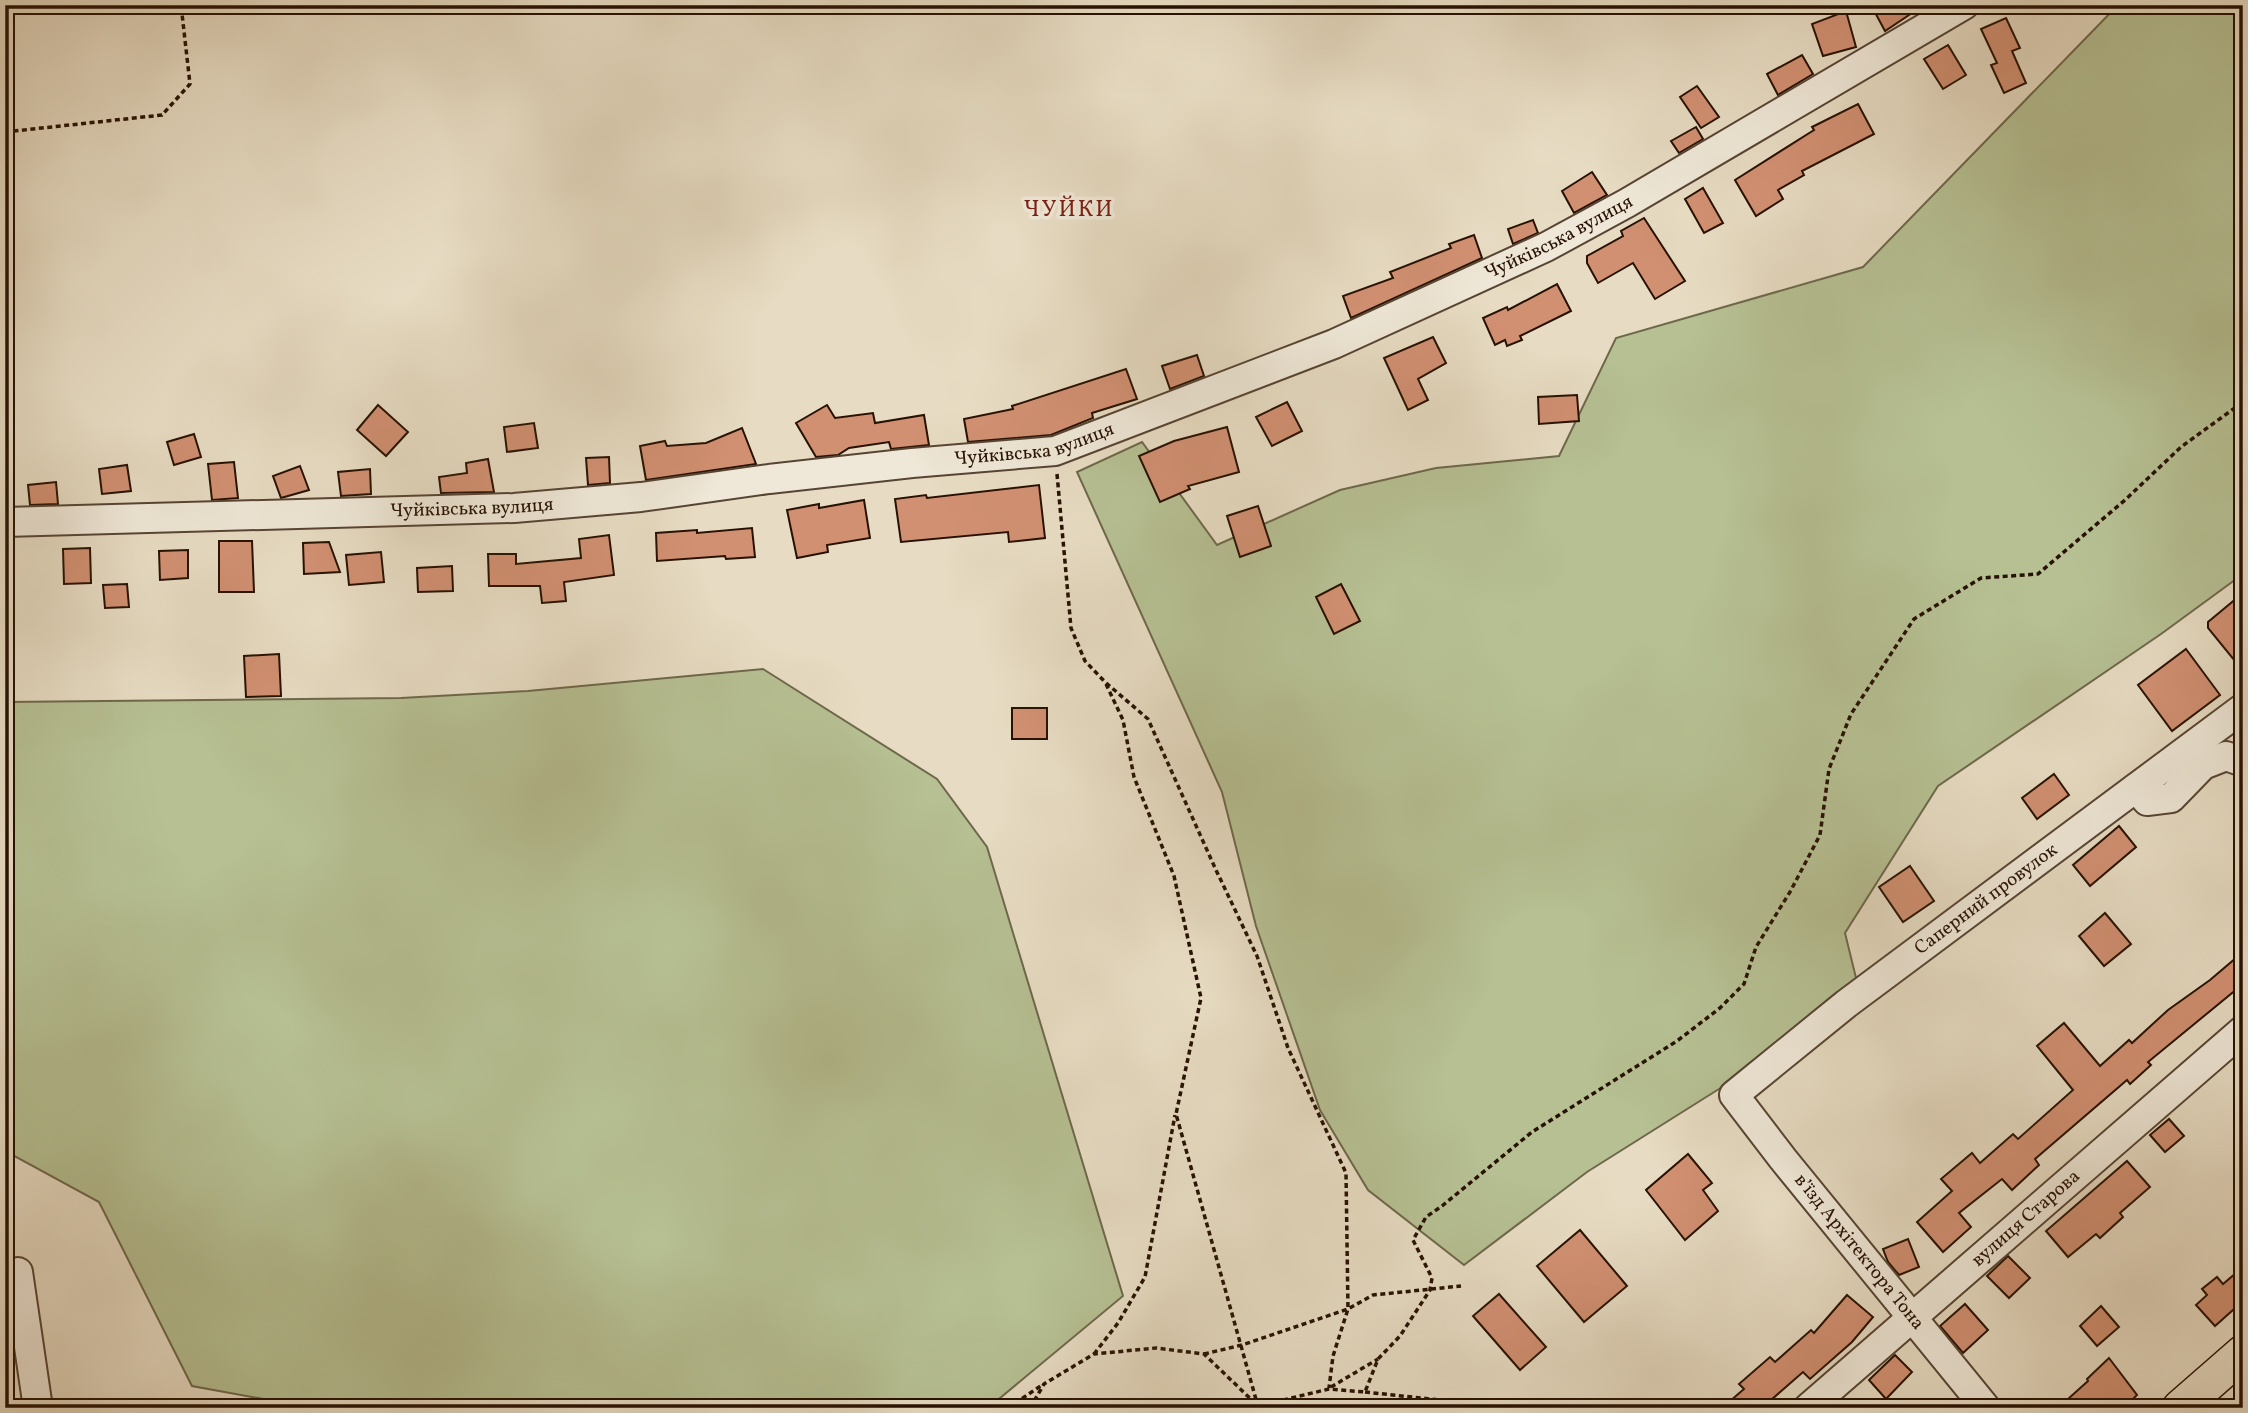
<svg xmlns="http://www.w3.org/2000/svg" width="2248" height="1413" font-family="Vollkorn,serif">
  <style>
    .green { fill: #b6c093; stroke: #6e684b; stroke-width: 2 }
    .building { fill: #d19072; stroke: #271103; stroke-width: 2 }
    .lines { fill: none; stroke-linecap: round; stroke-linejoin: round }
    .minor-casing { stroke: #574433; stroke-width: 32 }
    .major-casing { stroke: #271103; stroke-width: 38 }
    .path { stroke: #271103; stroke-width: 3.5; stroke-dasharray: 5 3.5; stroke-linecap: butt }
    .minor { stroke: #efe8d8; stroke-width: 28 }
    .major { stroke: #e7dcc3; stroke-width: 35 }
    .labels { text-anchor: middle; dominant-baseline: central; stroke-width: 7; stroke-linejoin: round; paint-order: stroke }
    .street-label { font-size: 19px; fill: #271103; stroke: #efe8d8 }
    .quarter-label { font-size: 23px; letter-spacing: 2px; fill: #7a1f14; stroke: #efe8d8 }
  </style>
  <rect width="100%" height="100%" fill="#e7dcc3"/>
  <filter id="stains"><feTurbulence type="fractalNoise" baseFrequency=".00286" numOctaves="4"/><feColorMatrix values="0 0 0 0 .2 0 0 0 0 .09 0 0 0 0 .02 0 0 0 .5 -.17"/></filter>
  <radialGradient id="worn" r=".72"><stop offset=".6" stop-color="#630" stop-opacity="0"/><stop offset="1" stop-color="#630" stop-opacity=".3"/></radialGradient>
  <g class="green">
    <path d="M2243 5V574L2161 634 1938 786 1845 933 1858 986 1738 1077 1587 1172 1464 1265 1368 1190 1320 1110 1256 926 1222 792 1077 472 1142 442 1217 545 1340 490 1436 468 1559 456 1616 338 1863 267 2117 6Z"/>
    <path d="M763 669 937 779 987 847 1123 1296 988 1408H312L192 1386 99 1202 5 1151V702L401 698 528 691Z"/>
  </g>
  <g class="building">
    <path d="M1871 5H1924L1885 31Z"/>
    <path d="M1846 11 1856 47 1823 56 1812 24Z"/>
    <path d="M2006 18 2020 48 2012 51 2026 83 2004 93 1991 65 1997 63 1981 29Z"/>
    <path d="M1948 45 1966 75 1943 89 1924 59Z"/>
    <path d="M1802 55 1813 74 1778 95 1767 74Z"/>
    <path d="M1697 86 1719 117 1701 128 1680 97Z"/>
    <path d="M1858 104 1874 134 1802 171 1804 175 1778 190 1783 199 1756 216 1735 180 1814 130 1812 127Z"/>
    <path d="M1696 127 1703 139 1679 153 1671 141Z"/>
    <path d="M1592 172 1607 195 1574 213 1562 191Z"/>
    <path d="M1703 188 1723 223 1704 233 1685 199Z"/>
    <path d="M1644 218 1685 281 1655 299 1633 263 1598 283 1587 263V256L1623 236 1621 231Z"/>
    <path d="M1533 220 1538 233 1513 244 1508 229Z"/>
    <path d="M1474 235 1482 258 1351 318 1343 296 1393 278 1390 272 1451 248 1449 244Z"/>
    <path d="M1557 284 1571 311 1520 336 1522 340 1507 346 1505 340 1495 345 1483 318 1507 307 1508 310Z"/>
    <path d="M1433 337 1446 363 1418 379 1428 400 1408 410 1384 358Z"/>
    <path d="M1197 355 1204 376 1170 389 1162 366Z"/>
    <path d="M1126 369 1137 399 1092 413 1093 418 1051 435 968 442 964 419 1013 409 1012 406Z"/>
    <path d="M1577 395 1579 421 1539 424 1538 397Z"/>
    <path d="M1287 402 1302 431 1272 446 1256 417Z"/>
    <path d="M378 405 408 432 386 456 357 430Z"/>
    <path d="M827 405 835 418 873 413 875 423 924 415 929 445 891 449 889 442 849 448 838 455 816 457 796 423Z"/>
    <path d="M534 423 538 448 507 452 504 427Z"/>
    <path d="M1227 427 1239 472 1188 486 1190 489 1160 502 1139 456 1174 441Z"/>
    <path d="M742 428 756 464 646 480 640 446 665 441 667 446 706 443Z"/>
    <path d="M194 434 201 457 174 465 167 442Z"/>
    <path d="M609 457 610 483 588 485 586 458Z"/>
    <path d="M488 459 494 492 441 493 439 477 467 473 466 463Z"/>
    <path d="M234 462 238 498 212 500 208 464Z"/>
    <path d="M127 465 131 491 102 494 99 469Z"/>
    <path d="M300 466 309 490 281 498 273 476Z"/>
    <path d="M370 469 371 494 341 496 338 472Z"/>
    <path d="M56 482 58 504 30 505 28 485Z"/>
    <path d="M1039 485 1045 538 1009 542 1008 532 901 542 895 499 926 495 927 498Z"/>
    <path d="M864 500 870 538 827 545 828 552 797 558 787 510 819 504V508Z"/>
    <path d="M1258 506 1271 546 1240 557 1227 516Z"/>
    <path d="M752 528 755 557 726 559 725 556 657 561 656 533 697 530V533Z"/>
    <path d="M609 535 614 575 564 582 566 601 542 603 540 586H489L488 554H516V564L581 558 579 539Z"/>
    <path d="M219 541H252L254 592H219Z"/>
    <path d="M329 542 340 572 304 574 303 543Z"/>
    <path d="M90 548 91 583 64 584 63 549Z"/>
    <path d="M188 550V578L160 580 159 551Z"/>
    <path d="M381 552 384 582 349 585 346 555Z"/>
    <path d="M452 566 453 591 418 592 417 568Z"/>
    <path d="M127 584 129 607 105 608 103 585Z"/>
    <path d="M1341 584 1360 621 1334 634 1316 597Z"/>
    <path d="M2243 593V671L2208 628V622Z"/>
    <path d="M2186 649 2220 695 2172 731 2138 685Z"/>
    <path d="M279 654 281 696 246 697 244 656Z"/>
    <rect x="1012" y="708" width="35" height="31"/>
    <path d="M2054 774 2069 795 2037 819 2022 798Z"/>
    <path d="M2119 826 2136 847 2090 886 2073 865Z"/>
    <path d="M1910 866 1934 901 1903 922 1879 887Z"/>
    <path d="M2105 913 2131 944 2104 966 2079 936Z"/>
    <path d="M2243 952V984L2148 1062 2151 1065 2130 1084 2127 1080 2035 1159 2039 1165 2012 1190 2002 1179 1959 1213 1971 1227 1943 1252 1917 1222 1952 1191 1941 1179 1972 1153 1980 1163 2013 1134 2018 1139 2073 1090 2037 1046 2064 1023 2100 1066 2129 1040 2132 1043 2168 1010 2210 980Z"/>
    <path d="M2169 1119 2184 1136 2165 1152 2150 1135Z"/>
    <path d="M1688 1154 1712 1183 1703 1190 1718 1211 1685 1240 1646 1190Z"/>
    <path d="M2127 1161 2150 1187 2120 1213 2123 1217 2100 1238 2096 1234 2068 1257 2046 1231Z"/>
    <path d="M1580 1230 1627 1286 1584 1322 1537 1266Z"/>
    <path d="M1908 1239 1919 1267 1899 1275 1888 1262 1883 1249Z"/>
    <path d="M2008 1256 2030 1278 2009 1298 1987 1276Z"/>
    <path d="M2243 1267V1301L2215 1326 2196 1305 2207 1295 2202 1289 2217 1277 2223 1284Z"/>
    <path d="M1499 1294 1546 1347 1520 1370 1473 1316Z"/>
    <path d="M1847 1295 1873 1317 1852 1342 1810 1379 1803 1372 1762 1408H1722L1744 1389 1739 1384 1770 1357 1775 1362 1811 1330 1814 1333Z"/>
    <path d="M1965 1304 1988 1330 1963 1353 1940 1326Z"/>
    <path d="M2101 1306 2119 1327 2097 1346 2080 1326Z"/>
    <path d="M1895 1355 1912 1372 1886 1399 1869 1380Z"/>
    <path d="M2109 1358 2137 1395 2124 1408H2058L2088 1381 2087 1379Z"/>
  </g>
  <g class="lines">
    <defs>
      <g id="minor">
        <path id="s1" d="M5 522 514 508 641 497 769 479 912 463 1055 451 1334 344 1546 247 1627 203 1964 5"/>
        <path d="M2136 788 2147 801 2171 798 2203 765 2226 756 2243 762"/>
        <path d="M18 1272 38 1408"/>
        <path id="s2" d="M1808 1408 2243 1030"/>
        <path id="s3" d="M1986 1408 1783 1159 1734 1095 1846 1004 2243 708"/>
      </g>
      <path id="major" d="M2180 1408 2243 1353"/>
    </defs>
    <use href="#minor" class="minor-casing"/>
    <use href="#major" class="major-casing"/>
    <g class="path">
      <path d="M5 132 162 115 190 84 181 5"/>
      <path d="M1057 474 1071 628 1085 661 1105 682 1148 719 1216 870 1257 956 1288 1048 1346 1173 1348 1309 1333 1356 1329 1388"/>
      <path d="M1106 684 1123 720 1134 777 1174 876 1201 998 1176 1114 1257 1403"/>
      <path d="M1094 1354 1118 1323 1145 1277 1175 1115"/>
      <path d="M1204 1354 1242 1345 1348 1309 1373 1295 1461 1286"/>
      <path d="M1331 1387 1378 1359"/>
      <path d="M1365 1392 1458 1402 1468 1408"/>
      <path d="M1008 1408 1042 1385"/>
      <path d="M1030 1408 1044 1384 1094 1354 1156 1348 1204 1354 1258 1406 1329 1389 1365 1392 1378 1359 1400 1336 1430 1290 1432 1278 1413 1240 1426 1217 1442 1206 1532 1132 1677 1041 1720 1008 1744 984 1756 947 1790 892 1820 835 1829 769 1851 714 1914 619 1981 578 2038 574 2125 500 2181 447 2243 402"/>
    </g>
    <use href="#minor" class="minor"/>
    <use href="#major" class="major"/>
  </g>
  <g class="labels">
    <g class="street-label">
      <text stroke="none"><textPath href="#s1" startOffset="1601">Чуйківська вулиця</textPath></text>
      <text stroke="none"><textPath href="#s1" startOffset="1034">Чуйківська вулиця</textPath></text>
      <text stroke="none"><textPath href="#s1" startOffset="467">Чуйківська вулиця</textPath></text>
      <text stroke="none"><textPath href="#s3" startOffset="721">Саперний провулок</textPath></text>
      <text stroke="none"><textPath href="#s2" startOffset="289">вулиця Старова</textPath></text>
      <text transform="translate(1859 1252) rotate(51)">в’їзд Архітектора Тона</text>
    </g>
    <g class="quarter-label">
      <text x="1069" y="210">ЧУЙКИ</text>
    </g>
  </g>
  <rect width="2248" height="1413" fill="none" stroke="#e7dcc3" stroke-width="28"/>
  <rect x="7" y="7" width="2234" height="1399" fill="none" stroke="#271103" stroke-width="3.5"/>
  <rect x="14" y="14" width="2220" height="1385" fill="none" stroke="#271103" stroke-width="2"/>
  <rect width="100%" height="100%" filter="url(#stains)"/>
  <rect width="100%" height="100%" fill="url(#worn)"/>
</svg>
